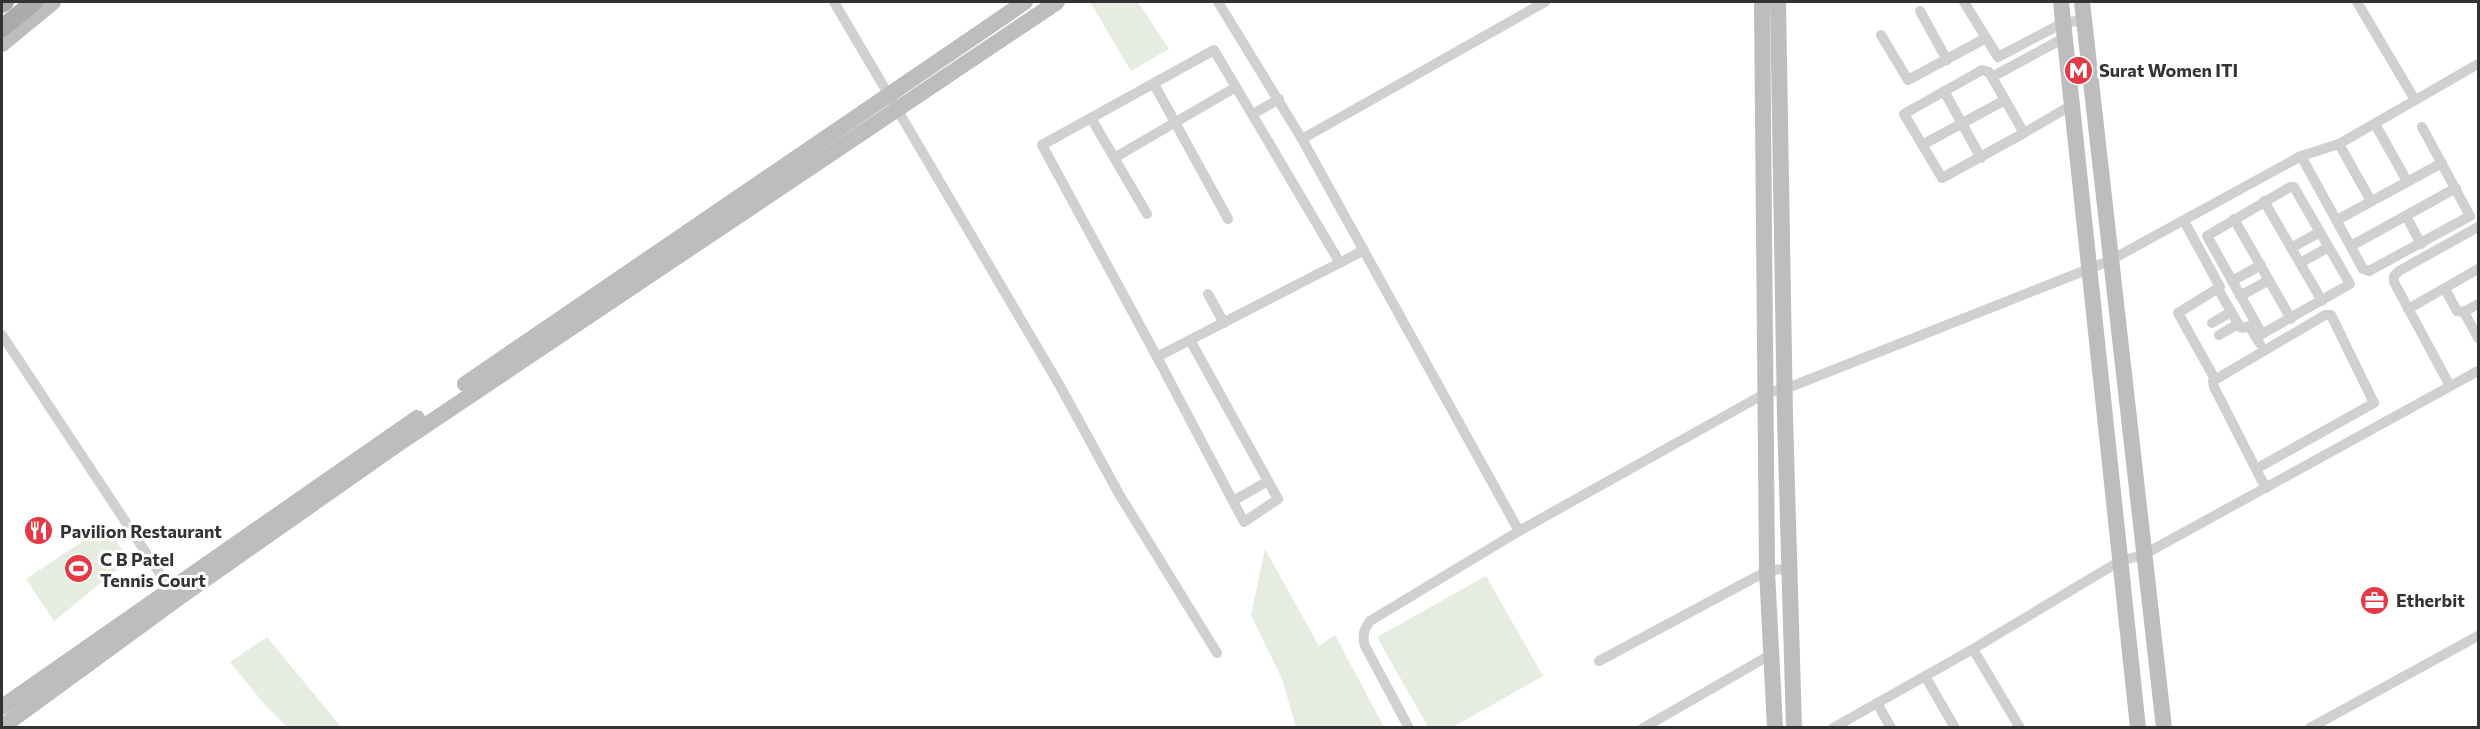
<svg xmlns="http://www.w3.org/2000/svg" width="2480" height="729" font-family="Commissioner,sans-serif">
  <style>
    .green { fill: #e6ecdf }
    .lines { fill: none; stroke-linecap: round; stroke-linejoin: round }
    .street { stroke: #d0d0d0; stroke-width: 10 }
    .secondary { stroke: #bdbdbd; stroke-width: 16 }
    .primary { stroke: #ababab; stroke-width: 18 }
    .labels { text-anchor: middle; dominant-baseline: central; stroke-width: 6; stroke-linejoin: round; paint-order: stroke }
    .poi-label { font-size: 18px; font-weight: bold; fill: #333; stroke: #fff; text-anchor: start }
  </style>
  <rect width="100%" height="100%" fill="#fff"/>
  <g class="green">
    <path d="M1090 2H1138L1169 49 1131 71Z"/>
    <path d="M106 526 129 560 54 621 26 579Z"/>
    <path d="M1265 549 1319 646 1335 635 1384 727H1296L1282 679 1251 615Z"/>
    <path d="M1486 576 1543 676 1453 727H1428L1377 637Z"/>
    <path d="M267 637 341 727H287L265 705 230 662Z"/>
  </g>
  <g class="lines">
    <g class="street">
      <path d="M834 2 1060 386 1119 494 1217 653"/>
      <path d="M1218 2 1302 139 1519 531"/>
      <path d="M1964 2 1998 57 2063 23 2083 20"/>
      <path d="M2357 2 2415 100"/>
      <path d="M1920 11 1947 60"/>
      <path d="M1881 35 1908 80 1986 38"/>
      <path d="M1982 70 1989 72 2024 133 1942 178 1904 114Z"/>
      <path d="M1992 77 2064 38"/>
      <path d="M1154 84 1228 219"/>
      <path d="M1944 91 1981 158"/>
      <path d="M1253 114 1279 99"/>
      <path d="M1091 118 1147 214"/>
      <path d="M2375 124 2407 181"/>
      <path d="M2024 133 2072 105"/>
      <path d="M1302 139 1545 2"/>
      <path d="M2339 144 2371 201"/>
      <path d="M1922 145 2005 100"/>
      <path d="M2301 156 2363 269 2369 271 2470 216 2422 127"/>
      <path d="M1114 158 1236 87"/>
      <path d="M2290 187H2294L2350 284 2262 334 2207 236Z"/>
      <path d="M2264 201 2322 301"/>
      <path d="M2406 216 2421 244"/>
      <path d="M2234 219 2291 319"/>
      <path d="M2337 220 2442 163"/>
      <path d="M2184 221 2220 287 2178 313 2215 379"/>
      <path d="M2351 246 2456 188"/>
      <path d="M2291 248 2320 232"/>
      <path d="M1340 263 1214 50 1042 145 1157 357 1349 258 1364 250"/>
      <path d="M2300 263 2329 247"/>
      <path d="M2232 281 2261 265"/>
      <path d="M2218 289 2240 327 2243 328 2249 326 2260 344"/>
      <path d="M2445 289 2457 311 2464 312 2478 304"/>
      <path d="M1208 294 1224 323"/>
      <path d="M2240 296 2269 280"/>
      <path d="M2408 309 2478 269"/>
      <path d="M2464 312 2478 338"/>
      <path d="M2212 323 2231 312"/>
      <path d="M2 335 174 595"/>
      <path d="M2219 335 2238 324"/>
      <path d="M1157 357 1244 522 1278 499 1190 340"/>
      <path d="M2450 386 2394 282V276L2399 271 2478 227"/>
      <path d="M2256 469 2374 403 2331 315H2325L2213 381 2214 387 2260 477 2266 488"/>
      <path d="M1233 501 1268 481"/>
      <path d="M1973 649 2020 728"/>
      <path d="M1599 661 1767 571 1789 568"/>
      <path d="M1925 676 1955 728"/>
      <path d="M1877 703 1891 728"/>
      <path d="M1409 728 1365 646C1362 635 1364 630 1370 621L1519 531 1766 393 1785 389 2109 261 2301 156 2339 144 2478 64"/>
      <path d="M1643 728 1770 655"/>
      <path d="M1833 728 1973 649 2120 561 2143 555 2478 371"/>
      <path d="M2310 728 2478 636"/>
    </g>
    <g class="secondary">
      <path d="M1762 2 1767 571 1775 728"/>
      <path d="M1778 2 1785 417 1794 728"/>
      <path d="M2061 2 2138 728"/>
      <path d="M2082 2 2164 728"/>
      <path d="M2 44 53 2"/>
      <path d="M465 384 1025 2"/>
      <path d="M2 707 417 418"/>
      <path d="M2 727 177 599 395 446 1057 2"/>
    </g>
    <g class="primary">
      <path d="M2 4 5 2"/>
      <path d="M2 28 34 2"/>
    </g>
  </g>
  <defs>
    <symbol id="metro-disc" viewBox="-11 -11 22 22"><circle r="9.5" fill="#e63946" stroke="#fff"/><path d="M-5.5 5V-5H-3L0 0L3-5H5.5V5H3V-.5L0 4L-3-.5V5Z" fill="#fff"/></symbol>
    <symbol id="restaurant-disc" viewBox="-11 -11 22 22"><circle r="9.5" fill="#e63946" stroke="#fff"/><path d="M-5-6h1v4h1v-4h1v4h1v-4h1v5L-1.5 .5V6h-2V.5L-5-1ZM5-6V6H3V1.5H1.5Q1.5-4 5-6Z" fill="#fff"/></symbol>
    <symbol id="stadium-disc" viewBox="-11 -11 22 22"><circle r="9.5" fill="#e63946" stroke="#fff"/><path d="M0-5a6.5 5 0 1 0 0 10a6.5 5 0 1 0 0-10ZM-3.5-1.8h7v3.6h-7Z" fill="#fff"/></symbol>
    <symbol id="office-disc" viewBox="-11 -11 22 22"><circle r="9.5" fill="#e63946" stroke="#fff"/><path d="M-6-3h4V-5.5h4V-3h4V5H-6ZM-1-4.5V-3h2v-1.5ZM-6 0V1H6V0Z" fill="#fff"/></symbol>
  </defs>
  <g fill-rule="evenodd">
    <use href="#metro-disc" x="2062" y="54" width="33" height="33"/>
    <use href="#restaurant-disc" x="22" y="514" width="33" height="33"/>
    <use href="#stadium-disc" x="62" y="552" width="33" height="33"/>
    <use href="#office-disc" x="2358" y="584" width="33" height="33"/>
  </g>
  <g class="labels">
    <g class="poi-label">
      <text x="2099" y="70">Surat Women ITI</text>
      <text x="60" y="531">Pavilion Restaurant</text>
      <text x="100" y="559">C B Patel<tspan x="100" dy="21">Tennis Court</tspan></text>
      <text x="2396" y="600">Etherbit</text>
    </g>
  </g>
  <rect width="2480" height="729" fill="none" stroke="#333333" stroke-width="6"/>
</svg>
